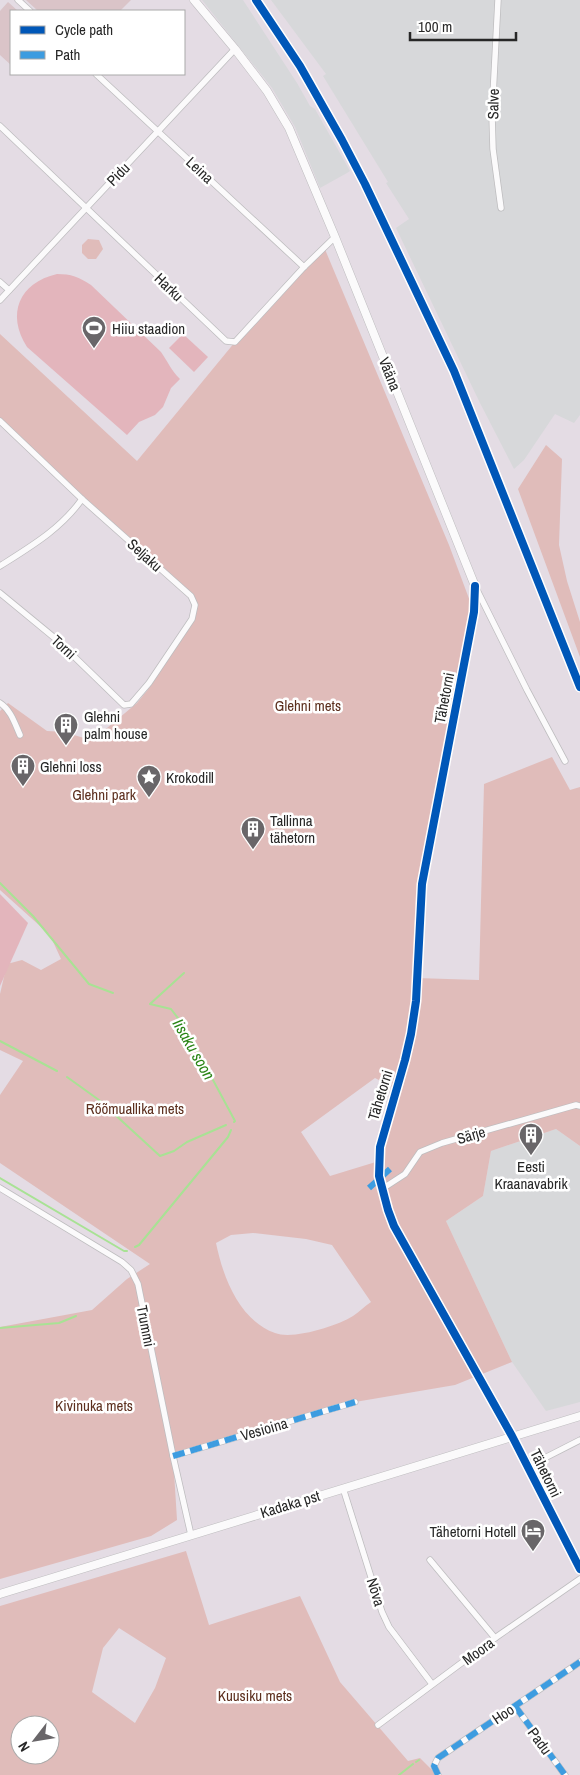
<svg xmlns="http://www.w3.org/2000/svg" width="580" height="1775" font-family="'Archivo Narrow',sans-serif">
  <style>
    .industrial { fill: #d7d8da }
    .green { fill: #e0bcba; fill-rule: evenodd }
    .cemetery { fill: #dac4c8 }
    .pitch { fill: #e3b5bc }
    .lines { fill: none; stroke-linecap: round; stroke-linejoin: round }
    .stream { stroke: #a8e294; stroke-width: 2 }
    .street-casing { stroke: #bebdbf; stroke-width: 7 }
    .secondary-casing { stroke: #bebdbf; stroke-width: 9 }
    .street { stroke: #fbfafb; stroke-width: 5.5 }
    .secondary { stroke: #fbfafb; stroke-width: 8 }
    .quiet { stroke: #3d9ce0; stroke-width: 6; stroke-dasharray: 12 6; stroke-linecap: butt }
    .cycleway-casing { stroke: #fff; stroke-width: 11 }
    .cycleway { stroke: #0057b8; stroke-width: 8 }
    .labels { text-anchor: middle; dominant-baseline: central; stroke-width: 5; stroke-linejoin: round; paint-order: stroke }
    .street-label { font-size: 15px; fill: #272727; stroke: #fff }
    .poi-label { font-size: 15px; fill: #272727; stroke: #fff; text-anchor: start }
    .park-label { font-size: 15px; fill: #5c2f1e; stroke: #fff }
    .water-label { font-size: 16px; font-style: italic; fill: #2a8516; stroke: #fff }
  </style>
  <rect width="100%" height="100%" fill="#e4dce4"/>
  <g class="industrial">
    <path d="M202 0H243L297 83 310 106 315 109 350 171 347 173 320 188 295 127 272 88Z"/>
    <path d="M271 0H580V415L574 423 555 414 524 460 514 469 480 403 396 228 409 219 386 183 388 182 323 76 326 74Z"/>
    <path d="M556 1129 580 1146V1402L546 1411 512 1362 446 1221 483 1196 491 1151Z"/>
  </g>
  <g class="green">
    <path d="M88 239 99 240 103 249 96 259H88L82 253V245Z"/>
    <path d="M324 247 449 545 474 612 422 884 416 978 479 980 484 784 552 757 570 790 580 787V1146L556 1129 491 1151 483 1196 446 1221 512 1362 455 1385 355 1402 173 1456 177 1520 151 1536 0 1579V1327L92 1310 127 1279 150 1264 0 1163V1095L23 1061 0 1050V994L7 964 22 960 41 970 61 959 50 935 0 890V711L8 703 47 731 64 732 94 741 107 728 137 703 150 687 149 683 192 619 195 605 191 596 0 421V334L137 461 235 342ZM375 1078 396 1089 379 1161 330 1176 301 1132ZM253 1233 306 1239 332 1245 371 1302C365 1306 359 1312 353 1316 337 1326 293 1340 275 1333 239 1320 223 1277 216 1243L231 1235Z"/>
    <path d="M546 445 562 459 559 545 567 581 580 622V657L518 489Z"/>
    <path d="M186 1551 209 1625 300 1596 340 1682 408 1761 420 1758 437 1775H0V1606ZM119 1628 166 1658 155 1688 135 1723 92 1692 103 1648ZM20 1725H50V1755H20Z"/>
  </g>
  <g class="cemetery">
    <path d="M26 0H131L120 11H38Z"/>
    <path d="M8 2 18 11H11V65L0 55V11Z"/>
  </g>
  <g class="pitch">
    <path d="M57 274C71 274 79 277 91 285L161 352C168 362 171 370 180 379L171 388 163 407 155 415 139 422 127 435 27 347C6 314 19 283 57 274Z"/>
    <path d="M183 334 208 357 194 372 169 348Z"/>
    <path d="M0 894 28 923 0 986Z"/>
  </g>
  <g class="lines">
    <g class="stream">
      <path d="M0 883 33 916 89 984 113 993"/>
      <path d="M184 973 150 1004 171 1009 184 1026 235 1121 234 1122"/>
      <path d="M0 1041 57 1071"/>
      <path d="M67 1077 99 1100 160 1156 174 1151 187 1142 226 1125"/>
      <path d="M0 1178 124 1251H127"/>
      <path d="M135 1247 139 1245 228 1137 231 1130"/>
      <path d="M0 1328 59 1323 76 1316"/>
      <path d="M416 1762 419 1760"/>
      <path d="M399 1775 413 1764"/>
    </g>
    <defs>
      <g id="street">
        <path d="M18 0 30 11"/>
        <path d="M498 0 492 115 493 149 501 208"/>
        <path d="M96 74 304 267"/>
        <path d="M0 126 226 341 235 342 304 267 335 237"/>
        <path d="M0 282 9 290"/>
        <path d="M0 300 235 49"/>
        <path d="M0 421 82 499 191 596 195 605 192 619 149 683 131 704 124 705 56 639 0 593"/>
        <path d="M0 566C30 547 61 529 82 499"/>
        <path d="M475 586 527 690 565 761"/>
        <path d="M0 703C11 710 15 724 20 735"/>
        <path d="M0 1188 122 1262 131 1270 138 1284 173 1456 191 1535"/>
        <path d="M382 1189 405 1174 420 1152 442 1143 576 1105 580 1106"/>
        <path d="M173 1456 355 1402"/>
        <path d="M527 1467 580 1440"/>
        <path d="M343 1488 382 1612 389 1627 432 1684"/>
        <path d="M430 1560 495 1638"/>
        <path d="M515 1706 565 1775"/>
        <path d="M378 1725 495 1638 580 1579"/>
        <path d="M438 1775 434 1766 438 1758 580 1662"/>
      </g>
      <g id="secondary">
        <path d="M194 0 235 49 267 91 289 128 335 237 475 586 474 612 422 884 416 1001 411 1034 405 1060 380 1147 379 1176 388 1210 394 1226 512 1436 580 1569"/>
        <path d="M0 1594 580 1416"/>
      </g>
    </defs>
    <use href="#street" class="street-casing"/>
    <use href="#secondary" class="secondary-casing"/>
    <use href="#street" class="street"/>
    <use href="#secondary" class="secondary"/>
    <g class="quiet">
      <path d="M369 1188 390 1169"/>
      <path d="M173 1456 355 1402"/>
      <path d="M515 1706 565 1775"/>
      <path d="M438 1775 434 1766 438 1758 580 1662"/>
    </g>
    <defs>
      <g id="cycleway">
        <path d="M256 0 300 66 342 140 365 184 454 371 580 687"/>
        <path d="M475 586 474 612 422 884 416 1001 411 1034 405 1060 380 1147 379 1176 388 1210 394 1226 512 1436 580 1569"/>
      </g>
    </defs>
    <use href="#cycleway" class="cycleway-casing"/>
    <use href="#cycleway" class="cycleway"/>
  </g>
  <defs>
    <symbol id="stadium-pin" viewBox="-11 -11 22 30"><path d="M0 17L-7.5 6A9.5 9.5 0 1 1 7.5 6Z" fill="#696669" stroke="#fff"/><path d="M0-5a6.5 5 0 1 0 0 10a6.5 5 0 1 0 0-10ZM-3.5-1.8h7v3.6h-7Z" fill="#fff"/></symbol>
    <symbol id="building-pin" viewBox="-11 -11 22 30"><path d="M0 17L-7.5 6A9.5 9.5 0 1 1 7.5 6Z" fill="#696669" stroke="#fff"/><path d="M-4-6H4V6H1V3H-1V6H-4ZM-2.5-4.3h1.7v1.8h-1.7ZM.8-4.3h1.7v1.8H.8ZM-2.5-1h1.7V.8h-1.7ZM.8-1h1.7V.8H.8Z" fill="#fff"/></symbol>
    <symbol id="sight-pin" viewBox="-11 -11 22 30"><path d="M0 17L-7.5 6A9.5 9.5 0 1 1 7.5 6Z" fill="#696669" stroke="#fff"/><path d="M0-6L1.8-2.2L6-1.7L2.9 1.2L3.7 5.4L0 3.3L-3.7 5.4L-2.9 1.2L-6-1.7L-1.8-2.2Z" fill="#fff"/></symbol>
    <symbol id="hotel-pin" viewBox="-11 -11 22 30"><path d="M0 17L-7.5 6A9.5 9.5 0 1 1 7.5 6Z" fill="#696669" stroke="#fff"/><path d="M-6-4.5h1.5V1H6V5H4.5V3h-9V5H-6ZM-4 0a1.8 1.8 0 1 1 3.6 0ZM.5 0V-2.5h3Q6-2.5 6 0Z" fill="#fff"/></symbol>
  </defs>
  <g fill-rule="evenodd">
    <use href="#stadium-pin" x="80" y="314" width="28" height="38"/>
    <use href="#building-pin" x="52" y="711" width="28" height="38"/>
    <use href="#building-pin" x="9" y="752" width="28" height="38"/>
    <use href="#sight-pin" x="135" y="763" width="28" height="38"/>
    <use href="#building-pin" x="239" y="815" width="28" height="38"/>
    <use href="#building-pin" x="517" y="1121" width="28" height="38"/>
    <use href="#hotel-pin" x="519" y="1517" width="28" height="38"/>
  </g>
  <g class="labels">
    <g class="street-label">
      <text transform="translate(493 104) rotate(-89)">Salve</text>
      <text transform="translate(200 170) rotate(43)">Leina</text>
      <text transform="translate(118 174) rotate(-46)">Pidu</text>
      <text transform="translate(169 287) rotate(44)">Harku</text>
      <text transform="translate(390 374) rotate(68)">Vääna</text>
      <text transform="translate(145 555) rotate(42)">Seljaku</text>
      <text transform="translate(64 647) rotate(43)">Torni</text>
      <text transform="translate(444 698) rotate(-79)">Tähetorni</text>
      <text transform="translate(380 1095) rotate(-73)">Tähetorni</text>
      <text transform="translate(471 1135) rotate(-16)">Särje</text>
      <text transform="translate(146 1326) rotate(79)">Trummi</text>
      <text transform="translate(264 1429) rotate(-16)">Vesioina</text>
      <text transform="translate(546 1473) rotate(64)">Tähetorni</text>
      <text transform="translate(290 1504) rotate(-17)">Kadaka pst</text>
      <text transform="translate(376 1592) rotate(73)">Nõva</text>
      <text transform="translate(478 1651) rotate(-36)">Moora</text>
      <text transform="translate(503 1714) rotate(-34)">Hoo</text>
      <text transform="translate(540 1741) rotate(54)">Padu</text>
    </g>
    <g class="poi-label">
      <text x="112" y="328">Hiiu staadion</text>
      <text x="84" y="716">Glehni<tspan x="84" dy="17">palm house</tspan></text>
      <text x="40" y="766">Glehni loss</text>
      <text x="166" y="777">Krokodill</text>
      <text x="270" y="820">Tallinna<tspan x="270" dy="17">tähetorn</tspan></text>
      <text x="531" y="1166" text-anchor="middle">Eesti<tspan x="531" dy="17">Kraanavabrik</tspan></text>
      <text x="516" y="1531" text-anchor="end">Tähetorni Hotell</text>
    </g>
    <g class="park-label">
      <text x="308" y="705">Glehni mets</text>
      <text x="104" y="794">Glehni park</text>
      <text x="135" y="1108">Rõõmuallika mets</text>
      <text x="94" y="1405">Kivinuka mets</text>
      <text x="255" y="1695">Kuusiku mets</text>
    </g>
    <g class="water-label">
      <text transform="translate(194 1049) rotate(60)">Iisaku soon</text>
    </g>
  </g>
  <rect x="10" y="10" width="175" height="65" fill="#ffffff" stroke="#a9a9a9"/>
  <rect x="20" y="26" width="25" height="8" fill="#0057b8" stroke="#a9a9a9"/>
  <text x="55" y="35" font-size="15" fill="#272727">Cycle path</text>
  <rect x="20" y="51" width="25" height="8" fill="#3d9ce0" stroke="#a9a9a9"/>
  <text x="55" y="60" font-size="15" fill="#272727">Path</text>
  <g transform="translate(35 1740) rotate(239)"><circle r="24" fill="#ffffff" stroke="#a9a9a9"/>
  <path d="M0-4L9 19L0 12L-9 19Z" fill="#696669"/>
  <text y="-8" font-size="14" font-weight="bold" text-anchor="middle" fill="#272727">N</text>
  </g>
  <path d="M410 32v8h106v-8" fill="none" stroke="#272727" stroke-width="2.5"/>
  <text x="418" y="32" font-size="15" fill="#272727" stroke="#ffffff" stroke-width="4" paint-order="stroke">100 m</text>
</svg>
